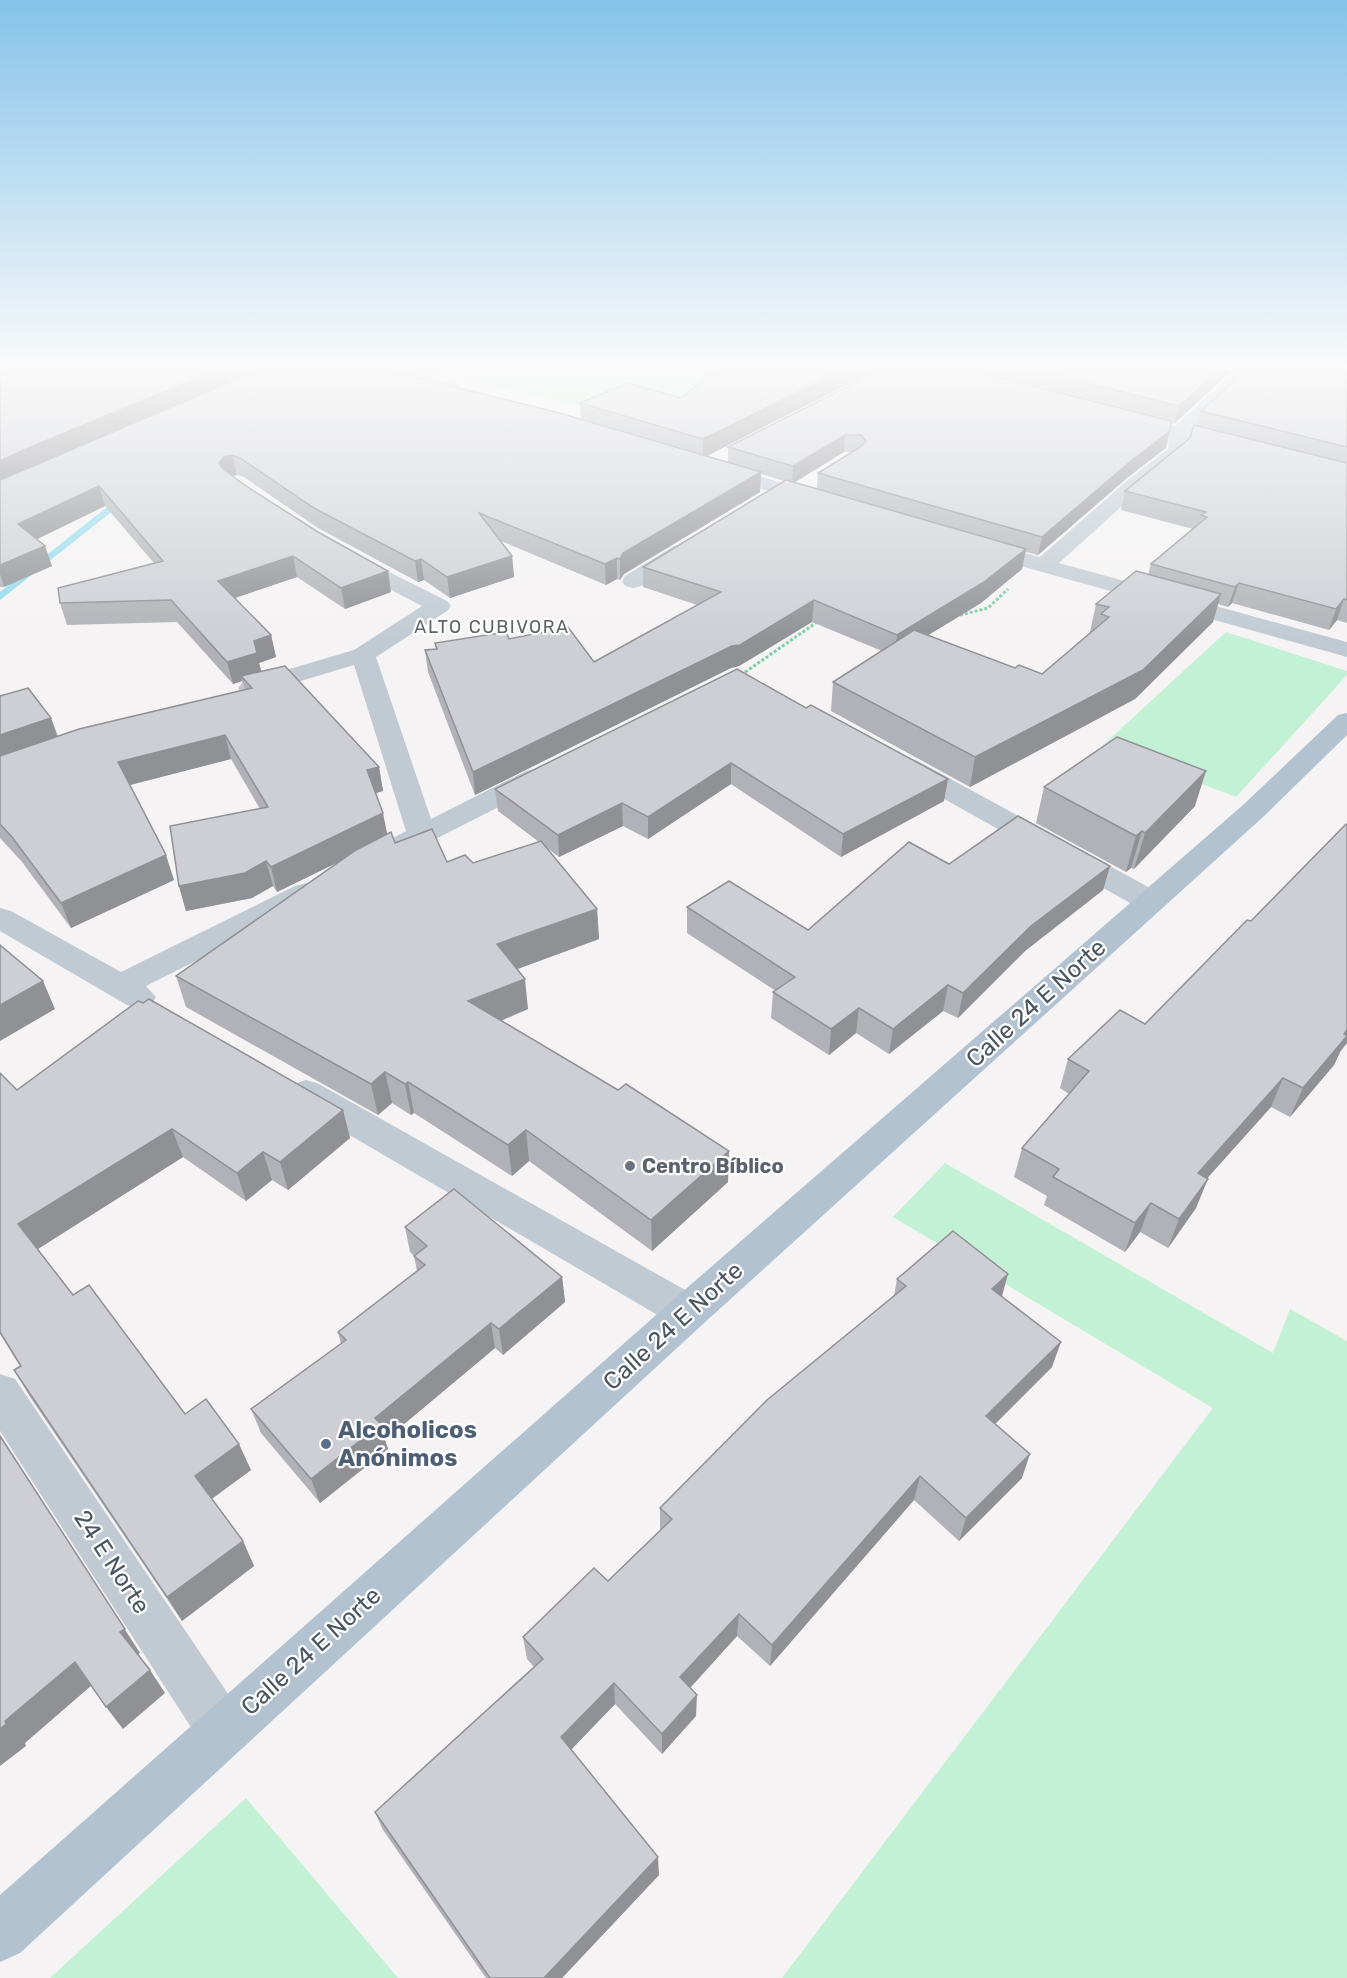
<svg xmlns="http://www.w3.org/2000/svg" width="1347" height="1978" font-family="Rubik,sans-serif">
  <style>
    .green { fill: #c3f1d5 }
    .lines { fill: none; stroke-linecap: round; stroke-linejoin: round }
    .stream { fill: #90daee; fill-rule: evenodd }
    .path { stroke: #7ad0a6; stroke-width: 3; stroke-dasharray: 3 2; stroke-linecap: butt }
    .minor { fill: #c1cad2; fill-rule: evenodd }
    .major { fill: #b3c2d1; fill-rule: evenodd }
    .wall { fill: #b0b2b7; fill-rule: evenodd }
    .shaded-wall { fill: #909195 }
    .building { fill: #cdcfd5; stroke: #909195; stroke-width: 1.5 }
    .worship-dot { fill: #6b7280; stroke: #fff; stroke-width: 2 }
    .service-dot { fill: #5c6f8a; stroke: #fff; stroke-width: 2 }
    .labels { text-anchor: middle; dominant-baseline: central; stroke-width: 4.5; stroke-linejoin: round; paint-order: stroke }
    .far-neighbourhood-label { font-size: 18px; letter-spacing: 1.5px; fill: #5f6368; stroke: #fff }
    .worship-label { font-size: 20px; font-weight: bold; fill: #5b616d; stroke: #fff; text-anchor: start }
    .near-street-label { font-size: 24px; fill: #4a5661; stroke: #fff }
    .near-service-label { font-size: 24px; font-weight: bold; fill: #4e5e75; stroke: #fff; text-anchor: start }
  </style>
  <rect width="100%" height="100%" fill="#f5f3f3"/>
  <g class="green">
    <path d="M504 366H732L652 429 585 407 457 377Z"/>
    <path d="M1226 632 1347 671V675L1236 797 1102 746Z"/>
    <path d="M945 1163 1273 1353 1290 1309 1347 1341V1978H782L1213 1408 893 1217Z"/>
    <path d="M246 1798 398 1978H50Z"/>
  </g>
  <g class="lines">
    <g class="stream">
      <path d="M460 366H481L435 374 407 385 403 383 430 370Z"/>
      <path d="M121 496 129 498 0 600V592Z"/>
    </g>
    <g class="path">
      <path d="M960 615 988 608 1008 589"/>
      <path d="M741 675 820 620"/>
    </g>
    <g class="minor">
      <path d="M368 366H394L459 385 462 389 459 393 453 394 370 370Z"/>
      <path d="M1268 366H1295L1293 370 1240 385 1192 431 1242 443 1245 447 1242 451 1235 453 1188 441 1184 455 1142 488 1059 563 1347 642V657L974 553 971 548 974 543 982 542 1040 557 1128 480 1168 449 1169 436 1122 424 1119 420 1122 416 1128 414 1175 426 1228 377Z"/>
      <path d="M717 463 824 496 827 500 824 504 817 506 710 473 707 469 710 465Z"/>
      <path d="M682 544 690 546 693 551 690 556 641 586 633 588 625 586 622 581 625 576 674 546Z"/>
      <path d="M349 552 447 601 451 606 447 611 376 657 431 819 526 771 536 769 546 771 550 777 546 783 402 856 392 859 382 856 377 850 382 844 406 831 354 665 251 696 242 693 238 688 242 683 354 650 422 606 341 564 338 559 341 554Z"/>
      <path d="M906 758 916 760 1161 894 1165 901 1161 908 1150 911 1139 908 896 772 892 766 896 760Z"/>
      <path d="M306 883 317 886 321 893 317 900 146 986 156 997 151 1005 139 1008 127 1005 0 931V908L11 911 121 972 295 886Z"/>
      <path d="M306 1080 319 1084 703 1300 709 1312 703 1324 688 1330 673 1324 293 1102 288 1093 293 1084Z"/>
      <path d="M0 1374 15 1379 241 1713 249 1731 241 1749 223 1757 205 1749 0 1431Z"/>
    </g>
    <path class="major" d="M1347 713V735L1263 817 703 1324 20 1953 0 1962V1895L673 1300 1243 805 1338 715Z"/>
  </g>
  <g class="wall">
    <path d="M0 366H391V372L581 419 580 403 681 398 884 366 706 456 728 462V447L888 366H1347V623L1337 620 1329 630 1232 603 1228 607 1218 604 1213 622 1135 699 970 787 831 711 833 682 882 651 812 622 739 666 731 668 475 795 428 672 425 650 436 649 435 643 509 639 594 662 697 605 643 587V567L784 481 761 474 760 492 624 574 620 580 617 579 606 585 501 541 512 556 514 577 450 598 424 580 418 582 318 528 244 477 237 475 232 476 391 592 345 609 297 577 235 598 271 635 276 657 259 663 261 671 379 767 383 791 376 793 387 835 395 843 447 862 473 863 539 842 498 811 495 789 737 669 944 801 841 857 731 784 648 839 623 826 559 857 547 848 597 909 599 939 517 969 528 1009 501 1021 728 1182 652 1251 529 1161 512 1176 414 1113 411 1115 392 1103 378 1115 186 1007 176 976 340 861 277 892 273 886 252 898 186 911 179 886 260 809 231 759 130 785 174 880 71 928 22 862 0 838V696L51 718 58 736 245 690 242 681 233 684 177 622 67 625 60 603 154 563 105 506 37 539 45 546 52 566 4 587H0ZM1246 370 1201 411 1197 426 1190 438 1125 491 1121 510 1193 529 1151 564 1148 575 1096 604 1090 632H1091L1042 674 1015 668 928 635 981 603 1022 569 1026 552 1038 555 1127 478 1166 448 1171 423 1174 424 1227 375ZM844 452H853L818 473 817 489 794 482Z"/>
    <path d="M400 366H458L424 373Z"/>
    <path d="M1044 787 1195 806 1134 869 1131 868 1126 872 1036 823Z"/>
    <path d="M949 864 1110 866 1103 890 1025 951 958 1018 943 1011 889 1054 856 1033 829 1055 771 1018 773 992 776 991 687 933V907L808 930Z"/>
    <path d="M1145 1024 1340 1052 1334 1065 1290 1117 1271 1107 1207 1178 1196 1208 1168 1248 1140 1232 1125 1252 1044 1205 1047 1196 1014 1177 1022 1148 1069 1094 1060 1088 1068 1059Z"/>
    <path d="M0 1073 17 1090 343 1110 350 1138 288 1190 272 1180 246 1201 183 1157 38 1249 73 1295 185 1414 251 1470 212 1499 243 1541 254 1566 182 1621 30 1397 14 1370 20 1366 0 1334Z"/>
    <path d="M405 1227 562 1277 565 1302 503 1355 495 1348 385 1440 388 1449 320 1503 261 1433 251 1409 341 1344 338 1332 417 1271 414 1256 410 1252Z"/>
    <path d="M897 1279 1002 1296 1052 1367 995 1424 1022 1478 959 1541 914 1500 770 1666 737 1636 690 1688 696 1716 662 1754 615 1704 571 1750 659 1875 562 1978H486L383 1830 375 1812 534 1667 527 1659 523 1637 608 1581 660 1531V1508L894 1296Z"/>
  </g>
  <g class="shaded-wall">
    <path d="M226 366H271L0 483V461L26 449Z"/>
    <path d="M368 366H391L392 379Z"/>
    <path d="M423 366H458L424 373Z"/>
    <path d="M851 366H884L703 458V439Z"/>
    <path d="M1223 366H1260L1227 375 1174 424 1179 406Z"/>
    <path d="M1170 431 1166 448 1127 478 1038 555 1042 537 1131 461Z"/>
    <path d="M845 435 844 452 792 484 793 466Z"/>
    <path d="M232 455 237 475 228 477 219 463 224 457Z"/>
    <path d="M761 472 760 492 624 574 620 580V559L623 553Z"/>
    <path d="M99 486 105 506 25 545 18 524Z"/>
    <path d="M45 546 52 566 4 587 0 574V565Z"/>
    <path d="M1026 549 1022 569 981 603 894 656 897 635Z"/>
    <path d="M293 556 297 577 223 602 218 581Z"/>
    <path d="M512 556 514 577 450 598 447 577Z"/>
    <path d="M617 558V579L606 585 605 564Z"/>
    <path d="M421 559 424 580 418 582 415 561Z"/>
    <path d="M388 571 391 592 345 609 341 588Z"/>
    <path d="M1239 583 1232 603 1228 607 1235 587Z"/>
    <path d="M1221 594 1213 622 1135 699 970 787 975 757Z"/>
    <path d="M1344 599 1337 620 1329 630 1336 609Z"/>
    <path d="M814 600 812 622 739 666 731 668 475 795 473 772Z"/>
    <path d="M271 635 276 657 259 663 262 675 241 676 242 681 233 684 227 662 254 641Z"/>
    <path d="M51 718 59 742 0 763V735Z"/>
    <path d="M225 735 231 759 126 786 118 762Z"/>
    <path d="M731 763V784L648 839V817Z"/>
    <path d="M379 767 383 791 372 794 367 770Z"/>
    <path d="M1206 771 1195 806 1134 869 1145 833Z"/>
    <path d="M948 779 944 801 841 857 843 834Z"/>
    <path d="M622 803 623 826 559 857 558 835Z"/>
    <path d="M383 813 388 838 277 892 271 867Z"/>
    <path d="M1142 831 1131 868 1126 872 1136 836Z"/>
    <path d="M166 855 174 880 71 928 61 903Z"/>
    <path d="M266 861 273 886 252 898 186 911 179 886Z"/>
    <path d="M1110 866 1103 890 1025 951 958 1018 963 993 1031 926Z"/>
    <path d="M597 909 599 939 501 975 497 944Z"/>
    <path d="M525 979 528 1009 473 1032 468 1001Z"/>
    <path d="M43 981 55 1009 0 1041V1005Z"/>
    <path d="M948 985 943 1011 889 1054 893 1029Z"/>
    <path d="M859 1008 856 1033 829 1055 831 1029Z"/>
    <path d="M1347 1030V1043L1340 1052 1334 1065 1290 1117 1303 1088Z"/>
    <path d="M385 1072 392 1103 378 1115 371 1084Z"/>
    <path d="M1283 1078 1271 1107 1186 1202 1198 1173Z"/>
    <path d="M408 1082 414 1113 411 1115 405 1084Z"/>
    <path d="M343 1110 350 1138 288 1190 280 1162Z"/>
    <path d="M172 1129 183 1157 33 1252 18 1224Z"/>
    <path d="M526 1130 529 1161 512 1176 508 1145Z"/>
    <path d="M729 1151 728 1182 652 1251 651 1220Z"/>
    <path d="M263 1152 272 1180 246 1201 237 1173Z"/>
    <path d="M1208 1179 1196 1208 1168 1248 1179 1219Z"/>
    <path d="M1151 1203 1140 1232 1125 1252 1135 1223Z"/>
    <path d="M1008 1274 1001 1300 992 1289Z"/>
    <path d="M562 1277 565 1302 503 1355 499 1329Z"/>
    <path d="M491 1323 495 1348 385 1440 388 1449 320 1503 311 1479 375 1418Z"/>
    <path d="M1061 1342 1052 1367 979 1440 986 1416Z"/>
    <path d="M0 1435 140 1653 136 1656 120 1632Z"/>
    <path d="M239 1444 251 1470 207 1502 195 1476Z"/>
    <path d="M1030 1454 1022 1478 959 1541 966 1518Z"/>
    <path d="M920 1476 914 1500 770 1666 772 1645Z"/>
    <path d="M243 1541 254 1566 182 1621 167 1597Z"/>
    <path d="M739 1614 737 1636 680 1699V1677Z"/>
    <path d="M75 1662 92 1685 25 1743 26 1746 0 1766V1729L5 1721Z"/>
    <path d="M150 1670 165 1693 123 1729 106 1707Z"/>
    <path d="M614 1683 615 1704 564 1757 561 1737Z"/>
    <path d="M697 1695 696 1716 662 1754V1734Z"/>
    <path d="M658 1857 659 1875 562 1978H544Z"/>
  </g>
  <g class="building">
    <path d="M0 366H226L26 449 0 461Z"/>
    <path d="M268 366H368L556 412 761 472 623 553 620 559 617 558 605 564 479 513 512 556 447 577 421 559 415 561 314 508 240 458 232 455 224 457 219 463 223 469 246 486 318 532 388 571 341 588 293 556 218 581 271 635 254 641 257 653 227 662 171 600 60 603 58 588 163 561 99 486 18 524 45 546 0 565V480Z"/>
    <path d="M721 366H851L703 439 580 403 628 383 681 398Z"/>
    <path d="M888 366H953L1171 421 1170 431 1131 461 1042 537 818 473 862 446 866 441 861 435H845L793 466 728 447Z"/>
    <path d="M1019 366H1223L1179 406Z"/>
    <path d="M1259 366H1347V447L1201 411 1246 370Z"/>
    <path d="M1194 425 1347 463V600L1344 599 1336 609 1239 583 1235 587 1151 564 1207 517 1201 515 1206 512 1125 491 1190 438Z"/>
    <path d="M786 480 1026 549 984 582 897 635 814 600 740 645 732 646 473 772 425 650 437 649 435 643 506 632 509 639 568 627 594 662 721 592 643 567Z"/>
    <path d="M1136 571 1221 594 1143 670 975 757 833 682 914 630 1015 668 1019 665 1042 674 1109 617 1101 614 1109 607 1096 604Z"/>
    <path d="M285 666 379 767 367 770 383 813 271 867 266 861 245 873 179 886 170 826 268 807 225 735 118 762 166 855 61 903 12 837 0 824V756L79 729 252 688 241 676Z"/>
    <path d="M737 669 806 708 811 705 948 779 843 834 731 763 648 817 622 803 558 835 495 789Z"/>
    <path d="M28 688 51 718 0 735V696Z"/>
    <path d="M1117 737 1206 771 1145 833 1142 831 1136 836 1044 787Z"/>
    <path d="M1018 816 1110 866 1031 926 963 993 948 985 893 1029 859 1008 831 1029 773 992 795 977 687 907 729 881 808 930 909 842 949 864Z"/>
    <path d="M1346 824 1347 825V1030L1344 1034 1347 1036 1303 1088 1283 1078 1198 1173 1208 1179 1179 1219 1151 1203 1135 1223 1053 1177 1059 1169 1022 1148 1089 1071 1068 1059 1120 1010 1145 1024 1247 920 1251 921Z"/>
    <path d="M432 829 447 862 465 855 473 863 541 841 597 909 497 944 525 979 468 1001 618 1090 626 1084 729 1151 651 1220 526 1130 508 1145 408 1082 405 1084 385 1072 371 1084 176 976 356 850 391 832 395 843Z"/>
    <path d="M0 945 43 981 0 1005Z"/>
    <path d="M149 999 343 1110 280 1162 263 1152 237 1173 172 1129 18 1224 73 1295 89 1285 185 1414 206 1399 239 1444 195 1476 243 1541 167 1597 14 1370 21 1366 0 1332V1073L17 1090 138 1001 143 1003Z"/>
    <path d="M454 1189 562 1277 499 1329 491 1323 375 1418 381 1424 311 1479 251 1409 346 1340 338 1332 425 1265 414 1256 427 1246 405 1227Z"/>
    <path d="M953 1231 1008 1274 992 1289 1061 1342 986 1416 1030 1454 966 1518 920 1476 772 1645 739 1614 680 1677 697 1695 662 1734 614 1683 561 1737 658 1857 544 1978H490L375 1812 543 1659 523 1637 594 1568 608 1581 672 1519 660 1508 767 1400 906 1286 897 1279Z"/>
    <path d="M0 1436 125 1629 120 1632 150 1670 106 1707 75 1662 5 1721 6 1724 0 1729Z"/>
  </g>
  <linearGradient id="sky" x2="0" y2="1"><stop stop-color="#85c3ea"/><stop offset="0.57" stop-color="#fafafa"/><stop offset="1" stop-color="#fafafa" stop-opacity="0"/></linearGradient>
  <rect width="1347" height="643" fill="url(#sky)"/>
  <circle class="worship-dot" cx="630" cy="1166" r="6"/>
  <circle class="service-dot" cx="326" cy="1444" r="6"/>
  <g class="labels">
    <g class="far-neighbourhood-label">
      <text x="492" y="627">ALTO CUBIVORA</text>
    </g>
    <g class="worship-label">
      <text x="642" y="1166">Centro Bíblico</text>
    </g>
    <g class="near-street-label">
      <text transform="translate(1036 1003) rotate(-42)">Calle 24 E Norte</text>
      <text transform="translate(673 1326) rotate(-42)">Calle 24 E Norte</text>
      <text transform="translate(112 1562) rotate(57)">24 E Norte</text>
      <text transform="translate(311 1651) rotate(-42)">Calle 24 E Norte</text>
    </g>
    <g class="near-service-label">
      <text x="338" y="1430">Alcoholicos<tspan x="338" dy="28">Anónimos</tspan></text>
    </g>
  </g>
</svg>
